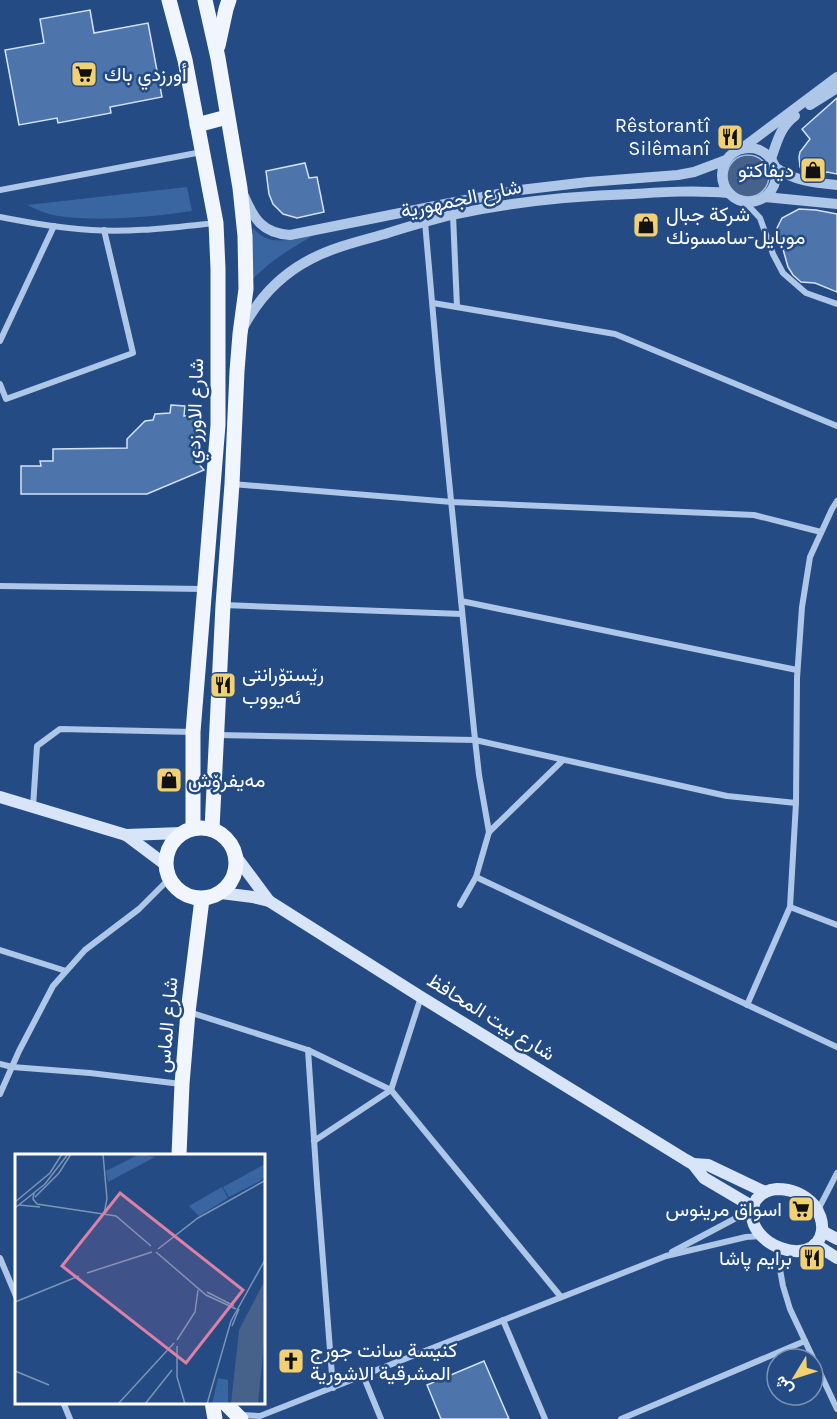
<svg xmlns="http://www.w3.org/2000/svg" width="837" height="1419" font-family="Karla,Vazirmatn,sans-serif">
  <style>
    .green { fill: #3965a1 }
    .water { fill: #46628b; stroke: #a2c1e9; stroke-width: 1.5 }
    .building { fill: #4d75ac; stroke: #d2e1f6; stroke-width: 1.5 }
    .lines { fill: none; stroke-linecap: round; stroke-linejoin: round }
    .minor { stroke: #aec6e8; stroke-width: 6 }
    .tertiary { stroke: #aec6e8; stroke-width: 10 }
    .secondary { stroke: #d8e4f7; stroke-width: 12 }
    .primary { stroke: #f0f5fe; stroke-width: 15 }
    .labels { text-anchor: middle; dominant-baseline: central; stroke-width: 5; stroke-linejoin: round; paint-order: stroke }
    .poi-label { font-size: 20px; fill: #fff; stroke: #244b84; text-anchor: start }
    .street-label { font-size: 20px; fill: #fff; stroke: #244b84 }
    .inset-road { fill: none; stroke: #7c93b5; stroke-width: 1.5 }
    .view { fill: #dd80a5; fill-opacity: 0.15; stroke: #dd80a5; stroke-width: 3 }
    .inset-edge { fill: none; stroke: #fff; stroke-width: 3 }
  </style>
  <rect width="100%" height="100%" fill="#244b84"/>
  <g class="green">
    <path d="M187 187 192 211C151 217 99 222 58 216 47 214 37 210 27 205Z"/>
    <path d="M253 228C257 232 262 237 268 239 283 243 302 237 316 234 291 248 268 262 248 284Z"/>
  </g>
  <circle class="water" cx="748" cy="176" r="21"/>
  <g class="building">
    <path d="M90 10 94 33 148 23 162 97 110 107 111 113 58 123 57 118 19 125 5 50 44 43 40 19Z"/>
    <path d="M837 98V174L827 172 821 176 804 173 800 167 799 157 800 152 810 139 802 129Z"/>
    <path d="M305 163 309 178 317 177 324 212 297 218 283 214 273 204 269 194 266 171Z"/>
    <path d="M799 209 816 210 837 214V292L815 283 801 282 793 275 788 267 777 228 782 218Z"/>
    <path d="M171 405 185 406 184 416 197 415 196 461 204 470 147 494H21V466H41L40 461H53V449L127 448V439L145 421 153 420 155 414 170 413Z"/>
    <path d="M484 1361 509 1419H441L427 1385Z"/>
  </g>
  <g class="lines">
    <g class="minor">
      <path d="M0 190 202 152"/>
      <path d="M745 202 760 218 773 254 783 273 806 293 837 304"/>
      <path d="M453 215 457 307"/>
      <path d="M0 217C30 223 61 228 91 230 132 233 175 227 216 223"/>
      <path d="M425 222 438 370 474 730 479 775 489 832 476 877 460 905"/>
      <path d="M433 303 615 334 837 426"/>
      <path d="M0 341 54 226"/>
      <path d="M0 384 6 399 133 353 104 230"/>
      <path d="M232 484 452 502 754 515 821 532"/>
      <path d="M0 586 203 589"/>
      <path d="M461 601 797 670"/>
      <path d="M224 605 462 614"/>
      <path d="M217 735 475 740 727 796 796 803 797 678 802 607 810 557 832 509 837 501"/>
      <path d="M33 807 37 746 60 729 192 732"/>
      <path d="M489 832 563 760"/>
      <path d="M476 877 837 1047"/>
      <path d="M790 907 837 925"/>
      <path d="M0 950 66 971"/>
      <path d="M747 1005 790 907 796 803"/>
      <path d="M189 1012 308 1050 391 1090 561 1297"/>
      <path d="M308 1050 317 1184 333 1388"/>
      <path d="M0 1064 12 1067 90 1073 181 1084"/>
      <path d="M0 1094 19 1051 53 986 85 950 139 909 169 879"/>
      <path d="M314 1141 391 1090 421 997"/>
      <path d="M818 1210 837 1173"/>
      <path d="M776 1247 783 1286 790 1309 837 1409"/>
      <path d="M672 1252 753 1209"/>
      <path d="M0 1258 16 1296"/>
      <path d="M503 1320 545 1419"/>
      <path d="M363 1375 381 1419"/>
      <path d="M63 1402 70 1419"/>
      <path d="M241 1415 260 1416 666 1256 746 1237 762 1236"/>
      <path d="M621 1419 805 1341"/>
    </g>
    <g class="tertiary">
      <path d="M810 105 837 88"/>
      <circle cx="749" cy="175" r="27"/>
      <path d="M741 149 837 77"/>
      <path d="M771 159C777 142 780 127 795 116"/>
      <path d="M775 167C794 181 814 183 837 185"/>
      <path d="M244 196C254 219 262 233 290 235L450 203 520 190 588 182 678 175 694 172 726 160"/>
      <path d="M765 197 837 204"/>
      <path d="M244 326C259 298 282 274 311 259 334 247 360 241 385 234 406 227 428 221 451 215 510 202 571 196 632 194 664 192 696 190 728 193"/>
    </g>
    <g class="secondary">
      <path d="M0 797 126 835 182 833"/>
      <path d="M126 835 166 865"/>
      <path d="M237 858 269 901"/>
      <path d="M221 893 253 897 269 901 421 997 686 1160 693 1164 704 1178 753 1207"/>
      <path d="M693 1164 708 1165 765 1192"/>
      <path d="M777 1189C791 1189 804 1194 814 1205 819 1212 823 1222 822 1231 815 1271 743 1245 753 1207 756 1195 766 1190 777 1189Z"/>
      <path d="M822 1231 837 1239"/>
      <path d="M815 1244 837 1258"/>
    </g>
    <g class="primary">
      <path d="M169 0 185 60 216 223 218 269V425L193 732V828"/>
      <path d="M205 0 218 58 240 188 245 236 246 289 240 334 237 371 232 484 223 605 212 829"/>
      <path d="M218 46 226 9 229 0"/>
      <path d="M197 125 227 117"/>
      <circle cx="201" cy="863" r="35"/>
      <path d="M179 1155 182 1084 188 1012 202 899"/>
      <path d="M212 1402 215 1419"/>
      <path d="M224 1402 241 1419"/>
    </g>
  </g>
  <defs>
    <symbol id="supermarket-square" viewBox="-11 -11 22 22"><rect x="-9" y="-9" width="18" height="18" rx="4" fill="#f2d172" stroke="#244b84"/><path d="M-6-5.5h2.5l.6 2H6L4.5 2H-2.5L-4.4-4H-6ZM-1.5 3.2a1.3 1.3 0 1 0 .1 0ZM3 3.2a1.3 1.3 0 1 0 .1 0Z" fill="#111"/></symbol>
    <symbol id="restaurant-square" viewBox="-11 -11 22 22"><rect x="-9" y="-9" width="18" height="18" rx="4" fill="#f2d172" stroke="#244b84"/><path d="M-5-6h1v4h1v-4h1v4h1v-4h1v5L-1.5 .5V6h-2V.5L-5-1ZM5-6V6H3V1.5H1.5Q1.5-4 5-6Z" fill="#111"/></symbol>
    <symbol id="shop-square" viewBox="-11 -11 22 22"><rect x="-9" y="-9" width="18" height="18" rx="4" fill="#f2d172" stroke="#244b84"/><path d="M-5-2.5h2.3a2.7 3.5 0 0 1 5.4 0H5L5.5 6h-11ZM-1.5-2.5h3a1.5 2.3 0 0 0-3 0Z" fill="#111"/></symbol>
    <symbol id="church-square" viewBox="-11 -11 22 22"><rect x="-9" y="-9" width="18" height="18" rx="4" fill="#f2d172" stroke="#244b84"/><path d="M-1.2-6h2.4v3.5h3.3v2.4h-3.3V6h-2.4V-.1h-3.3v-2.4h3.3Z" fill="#111"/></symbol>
  </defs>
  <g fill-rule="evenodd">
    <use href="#supermarket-square" x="69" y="59" width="30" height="30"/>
    <use href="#restaurant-square" x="715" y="122" width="30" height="30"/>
    <use href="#shop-square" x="798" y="155" width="30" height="30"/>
    <use href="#shop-square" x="631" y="210" width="30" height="30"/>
    <use href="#restaurant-square" x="208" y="670" width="30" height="30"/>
    <use href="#shop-square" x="154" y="765" width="30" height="30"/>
    <use href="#supermarket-square" x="786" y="1194" width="30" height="30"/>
    <use href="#restaurant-square" x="797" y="1243" width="30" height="30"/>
    <use href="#church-square" x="276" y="1346" width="30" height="30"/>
  </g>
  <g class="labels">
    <g class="poi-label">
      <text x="104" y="74">أورزدي باك</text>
      <text x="710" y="125" text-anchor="end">Rêstorantî<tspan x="710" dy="23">Silêmanî</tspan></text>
      <text x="794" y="170" text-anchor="end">ديفاكتو</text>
      <text x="666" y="214">شركة جبال<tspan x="666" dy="23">موبايل-سامسونك</tspan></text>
      <text x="242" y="674">رێستۆرانتی<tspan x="242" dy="23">ئەیووب</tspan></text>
      <text x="188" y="780">مەیفرۆش</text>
      <text x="782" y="1209" text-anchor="end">اسواق مرينوس</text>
      <text x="792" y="1258" text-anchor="end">برایم پاشا</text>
      <text x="310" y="1350">كنيسة سانت جورج<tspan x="310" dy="23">المشرقية الاشورية</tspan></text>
    </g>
    <g class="street-label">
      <text transform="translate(461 199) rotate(-12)">شارع الجمهورية</text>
      <text transform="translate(195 411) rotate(-88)">شارع الاورزدي</text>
      <text transform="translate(491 1017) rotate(32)">شارع بيت المحافظ</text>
      <text transform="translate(167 1025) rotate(-85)">شارع الماس</text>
    </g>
  </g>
  <g transform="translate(15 1154)">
    <rect width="250" height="250" fill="#244b84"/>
    <path d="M125 0 140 3 93 28 91 17ZM250 10V22L245 27 214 43 208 33ZM207 33 213 44 184 62 174 52ZM203 224 213 226V250H197Z" fill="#3965a1"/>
    <path d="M250 126V179L243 250H216L224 176Z" fill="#46628b"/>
    <path class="inset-road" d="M88 0 92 45 89 60M19 39 18 45 22 50 101 62 136 92M20 43 44 19 56 0M0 48 35 19 47 0M4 51 25 53M0 54 30 30 53 0M143 95 183 64 251 26M141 98 191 141 221 155M72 119 137 98M192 138 219 152M0 148 64 122M217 172 224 155M162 186 180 158 183 136M162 192V223L170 250M0 217 34 231M103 250 159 189M130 250 157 216M192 250 216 167 251 104"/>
    <path class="view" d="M105 39 228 136 171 209 47 112Z"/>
    <rect width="250" height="250" class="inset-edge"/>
  </g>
  <g transform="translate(795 1377) rotate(232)"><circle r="28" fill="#244b84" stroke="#7c93b5" stroke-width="1.5"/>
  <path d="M0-4.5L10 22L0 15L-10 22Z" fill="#f2d172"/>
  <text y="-9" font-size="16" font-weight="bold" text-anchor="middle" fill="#ffffff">ش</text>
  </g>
</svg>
